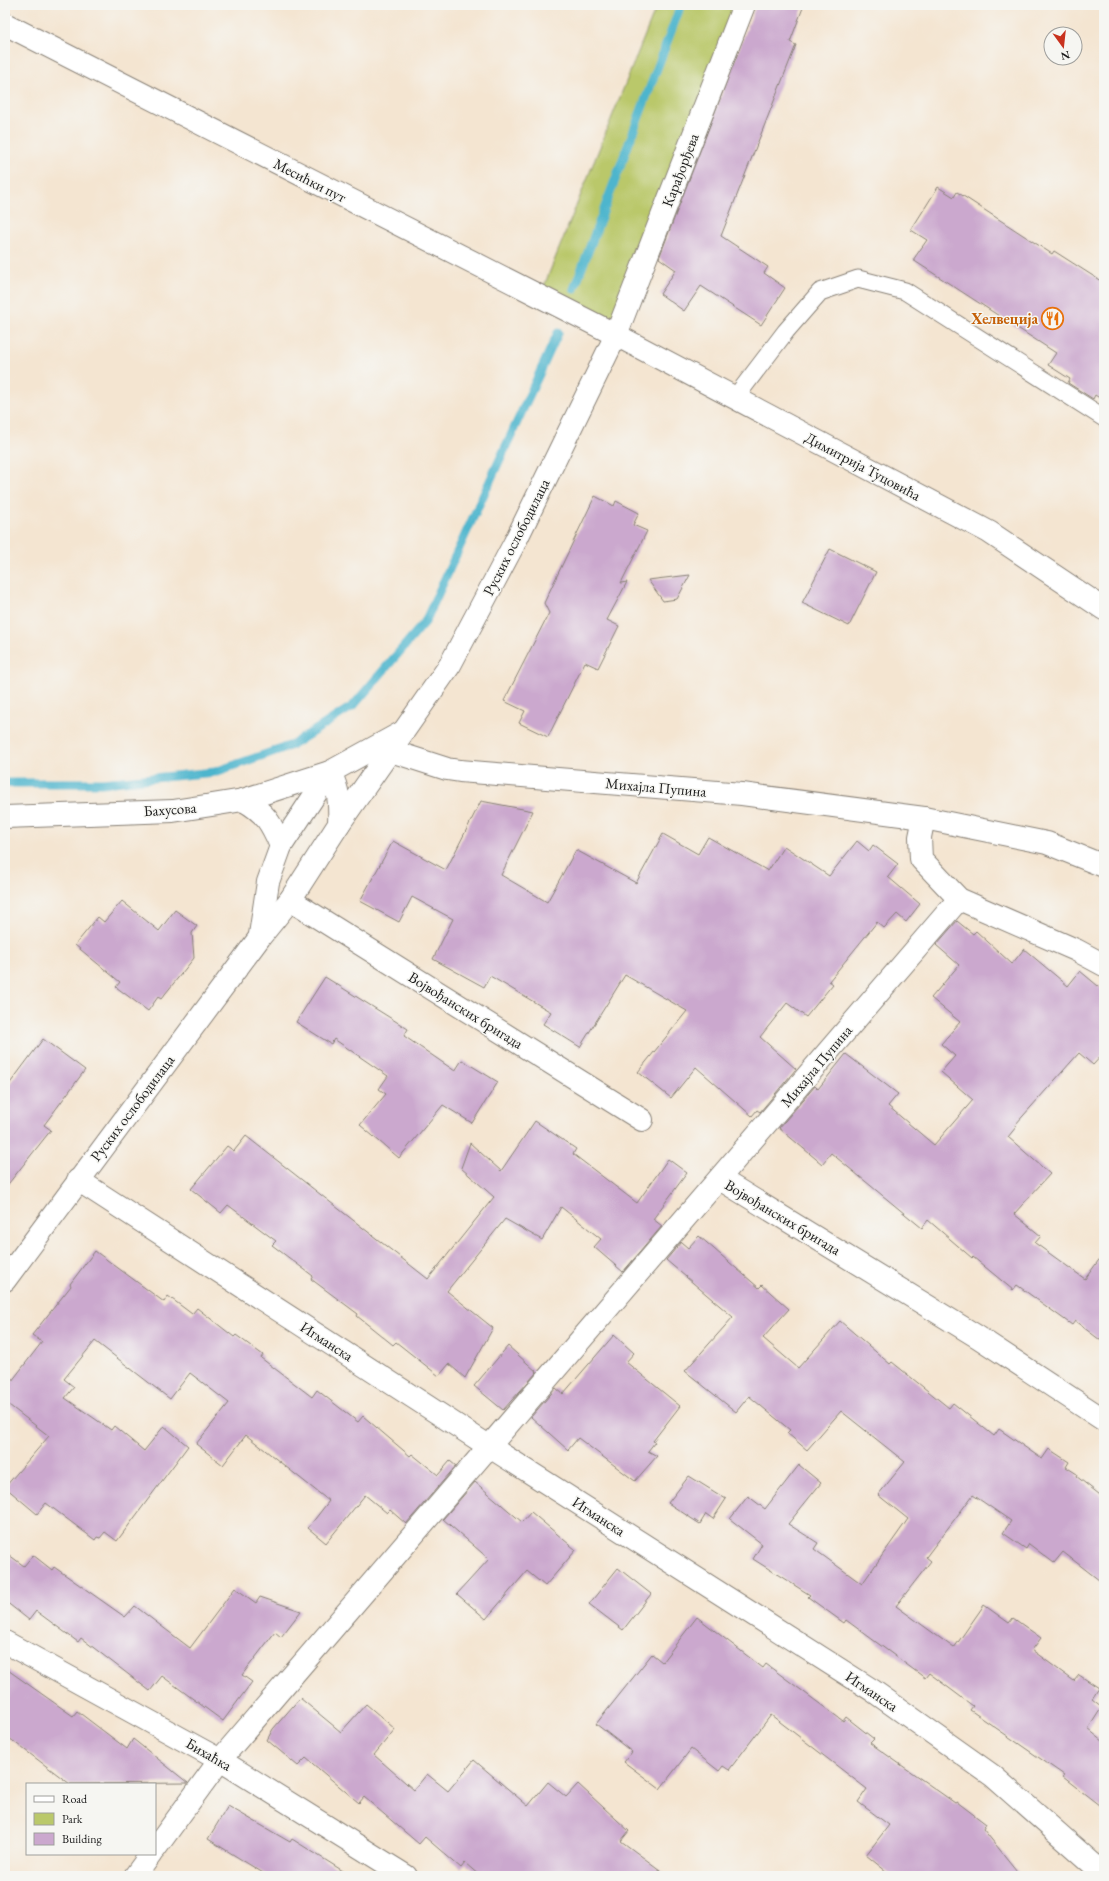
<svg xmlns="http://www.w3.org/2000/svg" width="1109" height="1881" font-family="'EB Garamond',serif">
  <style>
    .green { fill: #bac86a; stroke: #6b7243 }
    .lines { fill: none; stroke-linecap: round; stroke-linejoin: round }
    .stream { stroke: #4eb5cd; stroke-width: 9 }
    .building { fill: #cba8ce }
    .service-casing { stroke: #888076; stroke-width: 19 }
    .minor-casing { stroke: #888076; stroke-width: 24 }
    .tertiary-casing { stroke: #888076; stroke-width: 24 }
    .service { stroke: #fff; stroke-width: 17 }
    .minor { stroke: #fff; stroke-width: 22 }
    .tertiary { stroke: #fff; stroke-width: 22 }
    .labels { text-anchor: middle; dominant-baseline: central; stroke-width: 3; stroke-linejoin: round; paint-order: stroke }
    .street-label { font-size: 15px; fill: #1c1c1c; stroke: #f6f6f2 }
    .food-label { font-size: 15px; font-weight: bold; fill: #c56008; stroke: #f6f6f2; text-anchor: end }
  </style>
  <rect width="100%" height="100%" fill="#f6f6f2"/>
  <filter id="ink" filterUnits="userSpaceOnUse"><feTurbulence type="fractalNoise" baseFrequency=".025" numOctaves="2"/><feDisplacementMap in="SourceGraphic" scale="8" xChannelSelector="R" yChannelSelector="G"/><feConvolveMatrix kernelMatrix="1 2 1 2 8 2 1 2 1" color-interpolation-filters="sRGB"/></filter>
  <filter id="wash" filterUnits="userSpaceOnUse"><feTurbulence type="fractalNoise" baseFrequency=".012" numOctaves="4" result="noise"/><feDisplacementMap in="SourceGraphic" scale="16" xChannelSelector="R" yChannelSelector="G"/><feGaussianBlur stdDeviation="0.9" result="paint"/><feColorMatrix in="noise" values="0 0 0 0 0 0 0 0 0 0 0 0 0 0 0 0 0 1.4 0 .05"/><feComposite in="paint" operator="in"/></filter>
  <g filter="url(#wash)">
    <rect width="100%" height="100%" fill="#f4e5d1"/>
    <path class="green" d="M657 5H739L613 324 542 291Z"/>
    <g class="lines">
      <g class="stream">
        <path d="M574 289 681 5"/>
        <path d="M5 783H102L215 772 292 745 353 706 425 622 558 333"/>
      </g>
    </g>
    <g id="blocks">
      <g class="building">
        <path d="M756 5H804L790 42 796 45 721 236 768 267 764 273 785 288 761 325 701 286 684 311 660 294 676 270 659 258Z"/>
        <path d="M938 187 954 197 957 192 1052 254 1054 251 1104 283V401L1095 395 1093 399 1068 383 1070 379 1048 365 1056 353 913 260 927 240 911 230Z"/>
        <path d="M595 496 614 506 616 501 639 513 633 525 647 531 621 583 627 582 607 620 619 626 598 668 585 662 548 737 519 723 525 711 504 701 549 613 544 603Z"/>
        <path d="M830 549 876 572 849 626 802 603Z"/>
        <path d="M690 575 677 599 663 601 648 580Z"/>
        <path d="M481 801 533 811 501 875 547 902 576 850 636 883 663 834 698 854 708 837 768 871 784 846 829 876 857 841 869 851 873 845 898 864 888 877 920 904 906 922 897 914 884 928 877 922 829 981 833 984 806 1017 787 1003 760 1037 796 1069 760 1112 757 1110 752 1116 696 1067 671 1098 638 1072 687 1011 625 975 580 1047 543 1024 551 1012 490 976 484 987 433 959 453 919 412 897 399 922 360 901 393 841 446 870Z"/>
        <path d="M122 901 159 931 175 910 197 926 192 933 194 958 161 999 158 997 148 1011 116 987 120 982 75 945 98 917 104 922Z"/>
        <path d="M957 921 973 934 976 931 1012 964 1024 949 1068 986 1080 971 1104 991V1053L1093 1065 1079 1053 1015 1125 1016 1127 1008 1137 1050 1174 1014 1214 1041 1236 1035 1243 1085 1279 1104 1253V1343L1075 1321 1072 1325 1017 1285 1013 1290 973 1257 972 1258 928 1220 922 1228 831 1153 822 1164 779 1128 815 1086 818 1089 846 1054 898 1094 888 1106 934 1145 973 1100 941 1072 955 1056 941 1044 960 1022 931 998 959 965 936 945Z"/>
        <path d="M325 977 408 1029 404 1036 455 1071 462 1060 498 1082 472 1123 443 1105 399 1158 360 1125 386 1094 379 1089 388 1076 334 1039 331 1044 296 1022Z"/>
        <path d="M43 1039 85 1070 44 1125 51 1130 5 1188V1090Z"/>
        <path d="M535 1121 576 1149 573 1154 637 1203 668 1159 687 1173 653 1219 662 1226 623 1272 594 1247 601 1239 561 1207 542 1240 505 1219 447 1291 493 1328 465 1378 449 1364 439 1376 396 1342 393 1345 357 1316 358 1314 311 1279 313 1276 272 1245 276 1241 228 1205 221 1213 191 1189 227 1146 234 1151 246 1136 428 1279 494 1197 461 1168 470 1143 501 1171Z"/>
        <path d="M699 1236 759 1288 762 1285 789 1309 763 1338 798 1368 840 1321 890 1364 892 1362 949 1408 953 1403 994 1436 999 1429 1042 1459 1049 1449 1069 1462 1066 1467 1077 1474 1076 1476 1104 1498V1584L1063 1552 1054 1563 1029 1544 1026 1549 1003 1533 1011 1521 973 1495 926 1557 931 1561 896 1606 954 1648 984 1605 1009 1623 1013 1618 1041 1638 1032 1650 1074 1681 1079 1675 1099 1688 1092 1699 1102 1707 1088 1729 1104 1742V1809L1063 1777 1064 1775 970 1710 973 1706 929 1673 925 1678 846 1620 844 1623 808 1597 810 1595 753 1559 762 1544 730 1519 748 1496 765 1509 799 1465 821 1483 788 1524 818 1543 814 1549 862 1584 908 1519 878 1495 905 1462 841 1411 807 1450 787 1433 790 1430 749 1396 736 1412 685 1371 733 1317 666 1260 681 1242 688 1248Z"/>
        <path d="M95 1251 164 1302 168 1296 192 1314 197 1308 234 1337 236 1335 263 1355 261 1358 312 1397 317 1390 358 1422 363 1416 410 1456 412 1454 438 1475 450 1461 456 1466 406 1524 390 1510 387 1513 365 1495 326 1543 308 1528 329 1501 246 1435 223 1465 196 1444 229 1403 190 1373 170 1399 95 1341 64 1379 74 1387 65 1398 111 1430 114 1426 144 1451 164 1426 188 1446 117 1541 105 1532 100 1538 97 1537 95 1540 46 1503 37 1514 5 1487 49 1436 5 1402V1390L42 1342 32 1335 71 1286 70 1284Z"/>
        <path d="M614 1335 634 1353 626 1362 680 1406 653 1441 655 1442 648 1451 657 1456 635 1481 578 1438 568 1450 531 1417 556 1388 563 1394Z"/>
        <path d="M508 1346 537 1372 503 1410 474 1386Z"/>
        <path d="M689 1476 726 1499 713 1519 706 1514 700 1524 668 1503Z"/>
        <path d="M475 1482 522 1522 531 1512 576 1550 545 1586 527 1571 486 1619 457 1594 489 1559 443 1519Z"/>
        <path d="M5 1552 24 1566 33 1555 52 1570 54 1567 125 1617 135 1606 190 1648 235 1588 256 1603 260 1597 301 1611 281 1637 275 1632 242 1675 252 1682 223 1721 162 1676 150 1691 81 1638 78 1642 36 1611 29 1620 5 1601Z"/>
        <path d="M618 1568 651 1594 623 1630 589 1604Z"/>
        <path d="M697 1617 763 1668 766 1664 843 1721 846 1717 874 1739 870 1743 955 1803 957 1802 986 1824 983 1829 1021 1876H892L866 1855 889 1825 858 1802 867 1789 771 1715 729 1770 723 1766 719 1771 691 1749 660 1789 624 1762 632 1752 596 1724 652 1654 662 1662Z"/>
        <path d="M5 1668 73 1716 77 1711 127 1749 133 1739 188 1783 70 1784 5 1735Z"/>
        <path d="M300 1698 341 1732 366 1704 395 1729 374 1755 414 1790 427 1774 448 1791 474 1760 528 1806 548 1782 566 1797 578 1784 629 1831 621 1841 668 1876H480L465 1863 461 1868 425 1837 419 1844 364 1797 359 1803 306 1758 298 1766 267 1740 273 1729Z"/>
        <path d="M228 1806 290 1842 292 1839 351 1876H268L208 1839Z"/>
      </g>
    </g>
  </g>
  <g filter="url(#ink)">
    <use href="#blocks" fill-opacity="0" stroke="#888076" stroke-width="1"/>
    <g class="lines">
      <defs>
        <path id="service" d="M735 398 786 331 820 292 858 279 905 291 1104 418"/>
        <g id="minor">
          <path d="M391 751 447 769 460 771 742 794 924 818 1047 843 1104 866"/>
          <path d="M243 800C266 813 271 823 281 846"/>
          <path d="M5 817 173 811 212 805 243 800 330 772C339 790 340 804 339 824"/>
          <path d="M924 818 920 837 921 859 959 899 1076 950 1104 965"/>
          <path d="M290 900 642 1120"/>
          <path d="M260 935 268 882 281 846 330 772 401 733"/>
          <path d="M720 1179 978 1337 1104 1420"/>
          <path d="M78 1180 490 1447 872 1690 993 1776 1104 1874"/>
          <path d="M5 1280 260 937 290 900 339 824 450 665 514 544 616 335 744 5"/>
          <path d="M5 1642 220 1760 406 1876"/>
          <path d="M155 1849 220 1760 959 899"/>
          <path d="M135 1876 151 1854"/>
        </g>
        <path id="tertiary" d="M5 24 616 335 989 532 1104 609"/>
      </defs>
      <use href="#service" class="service-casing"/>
      <use href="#minor" class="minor-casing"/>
      <use href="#tertiary" class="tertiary-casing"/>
      <use href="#service" class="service"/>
      <use href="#minor" class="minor"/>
      <use href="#tertiary" class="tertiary"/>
    </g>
  </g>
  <defs>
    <symbol id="restaurant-ring" viewBox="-11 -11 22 22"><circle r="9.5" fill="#f6f6f2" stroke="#e8710a" stroke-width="1.5"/><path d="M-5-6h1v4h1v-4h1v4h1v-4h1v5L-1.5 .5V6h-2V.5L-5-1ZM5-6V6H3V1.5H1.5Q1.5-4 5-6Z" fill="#e8710a"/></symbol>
  </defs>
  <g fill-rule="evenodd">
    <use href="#restaurant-ring" x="1040" y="306" width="25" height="25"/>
  </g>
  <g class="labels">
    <g class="street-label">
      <text transform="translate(680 170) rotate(-69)">Карађорђева</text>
      <text transform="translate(310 180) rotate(27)">Месићки пут</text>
      <text transform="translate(863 466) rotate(28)">Димитрија Туцовића</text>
      <text transform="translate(516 537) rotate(-63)">Руских ослободилаца</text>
      <text transform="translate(656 787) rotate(5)">Михајла Пупина</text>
      <text transform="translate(170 809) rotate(-4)">Бахусова</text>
      <text transform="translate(466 1010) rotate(32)">Војвођанских бригада</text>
      <text transform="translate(816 1066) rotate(-50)">Михајла Пупина</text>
      <text transform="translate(132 1108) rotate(-53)">Руских ослободилаца</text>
      <text transform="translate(783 1217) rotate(31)">Војвођанских бригада</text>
      <text transform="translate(327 1341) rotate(33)">Игманска</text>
      <text transform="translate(599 1516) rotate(33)">Игманска</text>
      <text transform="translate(872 1691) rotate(34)">Игманска</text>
      <text transform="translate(209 1754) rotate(30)">Бихаћка</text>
    </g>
    <g class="food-label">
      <text x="1038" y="318">Хелвеција</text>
    </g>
  </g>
  <rect width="1109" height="1881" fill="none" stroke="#f6f6f2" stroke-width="20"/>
  <rect x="26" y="1783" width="130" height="72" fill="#f6f6f2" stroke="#9f9f9c"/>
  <rect x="34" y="1796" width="20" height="6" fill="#ffffff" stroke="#9f9f9c"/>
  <text x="62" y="1803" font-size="12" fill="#1c1c1c">Road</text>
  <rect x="34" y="1813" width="20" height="12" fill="#bac86a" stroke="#9f9f9c"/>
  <text x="62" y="1823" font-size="12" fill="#1c1c1c">Park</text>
  <rect x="34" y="1833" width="20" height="12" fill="#cba8ce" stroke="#9f9f9c"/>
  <text x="62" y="1843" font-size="12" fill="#1c1c1c">Building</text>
  <g transform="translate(1063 46) rotate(165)"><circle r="19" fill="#f6f6f2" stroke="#9f9f9c"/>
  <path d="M0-3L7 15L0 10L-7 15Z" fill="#c8321e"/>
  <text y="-6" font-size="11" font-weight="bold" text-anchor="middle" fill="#1c1c1c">N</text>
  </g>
</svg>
